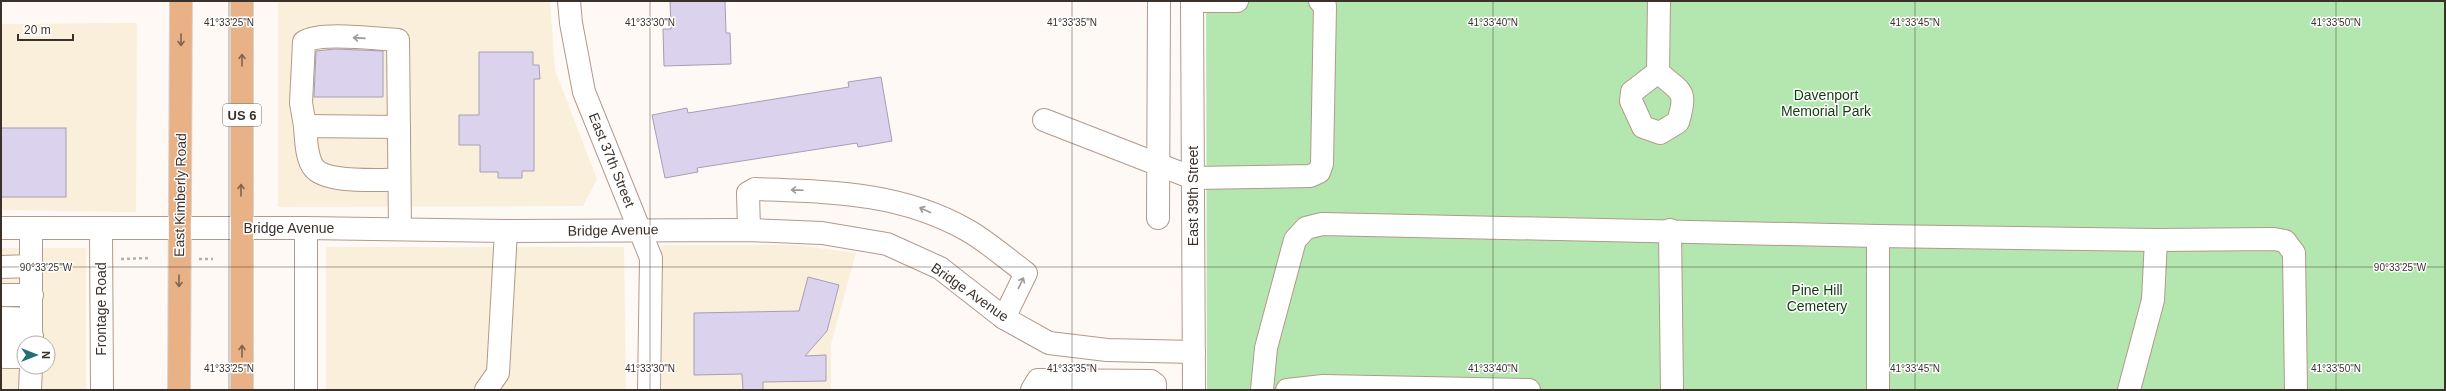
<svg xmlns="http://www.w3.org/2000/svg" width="2446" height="391" font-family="Helvetica,sans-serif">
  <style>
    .commercial { fill: #faefda; fill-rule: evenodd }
    .green { fill: #b4e7b0 }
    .building { fill: #dbd3ed; stroke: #a59eb6 }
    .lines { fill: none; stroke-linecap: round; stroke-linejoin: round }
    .minor-casing { stroke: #b2998b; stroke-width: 24 }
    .major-casing { stroke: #d8d6d5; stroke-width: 24 }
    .path { stroke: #b6afab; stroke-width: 2.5; stroke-dasharray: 3 3; stroke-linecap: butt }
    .minor { stroke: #fff; stroke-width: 22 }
    .major { stroke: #e8b186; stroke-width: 22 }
    .oneway { stroke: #9d9895 }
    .oneway2 { stroke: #80644f }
    .ticks { fill: none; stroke: #3b312b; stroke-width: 1; stroke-opacity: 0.45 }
    .labels { text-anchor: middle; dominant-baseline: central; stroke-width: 3; stroke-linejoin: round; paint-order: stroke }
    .shield { fill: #fff; stroke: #766f6b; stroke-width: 1 }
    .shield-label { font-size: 13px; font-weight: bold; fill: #3b312b }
    .park-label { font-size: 14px; fill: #11390f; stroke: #fff }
    .street-label { font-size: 14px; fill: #3b312b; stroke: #fff }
    .ticks-label { font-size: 10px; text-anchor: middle; fill: #3b312b; stroke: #fff; stroke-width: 3; stroke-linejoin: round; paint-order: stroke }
  </style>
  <rect width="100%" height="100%" fill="#fef9f5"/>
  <g class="commercial">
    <path d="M278 1H550L555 70 597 179 583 206 278 207Z"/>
    <path d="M137 23 136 212 1 210V24Z"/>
    <path d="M661 245H796L856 253 831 344V390H662Z"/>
    <path d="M326 247H624L626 390H326Z"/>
    <path d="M1 248H86V390H1ZM24 343H48V367H24Z"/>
  </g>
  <path class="green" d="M1206 1H2445V390H1207Z"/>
  <g class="building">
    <path d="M670 1H725L726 33H730L731 64 664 66 663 29H671Z"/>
    <path d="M335 49 383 51V97H314L316 51Z"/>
    <path d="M479 52H533V65H539L540 79H534V171H522V178H498V172H480V145H459V115H479Z"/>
    <path d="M881 77 892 141 858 147 857 143 697 168 698 172 665 178 652 115 687 108 688 113 849 87 848 82Z"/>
    <rect x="1" y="128" width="65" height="69"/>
    <path d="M808 277 839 285 827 331 805 356 826 355V381L763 382V390H743L742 374 694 375V313L799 311Z"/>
  </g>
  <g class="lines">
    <defs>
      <g id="minor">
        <path d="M569 1 571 23 584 92 651 258 649 390"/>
        <path d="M1192 1 1194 390"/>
        <path d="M1192 1H1237"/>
        <path d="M1658 72 1632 92 1631 101 1643 127 1660 133 1678 122C1688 89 1681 93 1658 72L1659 1"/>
        <path d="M1044 120 1193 178 1310 176 1319 172 1322 164 1325 6 1320 1"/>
        <path d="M305 126 301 103 304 42C320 31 377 39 398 40L400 229"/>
        <path d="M399 127 305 126C306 138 306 158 314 168 327 184 379 179 399 180"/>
        <path d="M1158 218 1159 1"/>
        <path d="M1 228H306L506 231 749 230 822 233 887 244 940 268 1004 318 1049 343 1107 350 1194 352"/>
        <path d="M31 228V343"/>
        <path d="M101 229 102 390"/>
        <path d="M749 230 748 193 755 189C832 192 899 192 967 230 988 242 1007 259 1026 273L1004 318"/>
        <path d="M1670 230 1672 390"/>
        <path d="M1878 236V390"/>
        <path d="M1 267 31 266"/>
        <path d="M2 295H32"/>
        <path d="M4 318 31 319"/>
        <path d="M4 336H32"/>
        <path d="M4 357H24"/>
        <path d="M30 390 31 367"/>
        <path d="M306 390V228"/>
        <path d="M486 390 498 373 506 231"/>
        <path d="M1032 390 1038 380 1151 381 1155 384V390"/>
        <path d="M1262 390 1266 348 1295 240 1306 228 1322 224 1878 236 2156 240 2274 239 2285 241 2294 253 2296 390"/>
        <path d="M1287 390 1323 386 1529 390"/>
        <path d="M2129 390 2153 300 2156 240"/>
      </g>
      <g id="major">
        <path d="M179 390 181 1"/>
        <path d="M242 390V1"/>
      </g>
    </defs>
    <use href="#minor" class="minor-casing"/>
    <use href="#major" class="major-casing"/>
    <g class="path">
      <path d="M121 259 149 258"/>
      <path d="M199 259H213"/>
    </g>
    <use href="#minor" class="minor"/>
    <use href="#major" class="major"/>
  </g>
  <defs><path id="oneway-shaft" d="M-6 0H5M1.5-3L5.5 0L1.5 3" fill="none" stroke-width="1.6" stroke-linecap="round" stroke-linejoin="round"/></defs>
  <g class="oneway">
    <use href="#oneway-shaft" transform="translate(359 38) rotate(-176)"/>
    <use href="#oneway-shaft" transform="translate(797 190) rotate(-178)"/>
    <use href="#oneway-shaft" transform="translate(925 210) rotate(-156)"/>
    <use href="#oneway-shaft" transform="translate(1021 283) rotate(-64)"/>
  </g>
  <g class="oneway2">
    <use href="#oneway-shaft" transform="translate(181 40) rotate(90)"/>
    <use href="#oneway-shaft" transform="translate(242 60) rotate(-90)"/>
    <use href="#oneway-shaft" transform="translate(241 190) rotate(-90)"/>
    <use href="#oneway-shaft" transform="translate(179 281) rotate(90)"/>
    <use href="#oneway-shaft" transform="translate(242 351) rotate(-90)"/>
  </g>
  <path class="ticks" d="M229 1V390M650 1V390M1072 1V390M1493 1V390M1915 1V390M2336 1V390M1 267H2445"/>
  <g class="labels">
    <rect class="shield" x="223" y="104" width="38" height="22" rx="3"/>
    <g class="shield-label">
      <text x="242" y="115">US 6</text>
    </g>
    <g class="park-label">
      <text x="1826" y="95">Davenport<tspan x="1826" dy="16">Memorial Park</tspan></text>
      <text x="1817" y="290">Pine Hill<tspan x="1817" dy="16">Cemetery</tspan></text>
    </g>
    <g class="street-label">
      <text transform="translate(612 160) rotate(68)">East 37th Street</text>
      <text transform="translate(180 195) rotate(-89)">East Kimberly Road</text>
      <text transform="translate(1193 196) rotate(-90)">East 39th Street</text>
      <text x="289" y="228">Bridge Avenue</text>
      <text transform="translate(613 230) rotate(-1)">Bridge Avenue</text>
      <text transform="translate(970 292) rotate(35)">Bridge Avenue</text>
      <text transform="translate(101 309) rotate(-90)">Frontage Road</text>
    </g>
  </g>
  <g class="ticks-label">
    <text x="229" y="26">41°33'25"N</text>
    <text x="650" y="26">41°33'30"N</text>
    <text x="1072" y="26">41°33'35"N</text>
    <text x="1493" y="26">41°33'40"N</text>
    <text x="1915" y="26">41°33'45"N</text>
    <text x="2336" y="26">41°33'50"N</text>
    <text x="2400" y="271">90°33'25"W</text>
    <text x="46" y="271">90°33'25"W</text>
    <text x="229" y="372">41°33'25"N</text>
    <text x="650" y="372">41°33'30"N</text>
    <text x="1072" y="372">41°33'35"N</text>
    <text x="1493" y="372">41°33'40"N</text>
    <text x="1915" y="372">41°33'45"N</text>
    <text x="2336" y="372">41°33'50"N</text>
  </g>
  <rect width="2446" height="391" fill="none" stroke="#3b312b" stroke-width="4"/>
  <g transform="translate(36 355) rotate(90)"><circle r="19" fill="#ffffff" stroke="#b1adaa"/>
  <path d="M0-3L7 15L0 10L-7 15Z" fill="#246f73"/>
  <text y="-6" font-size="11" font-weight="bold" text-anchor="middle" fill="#3b312b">N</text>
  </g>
  <path d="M18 34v6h55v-6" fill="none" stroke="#3b312b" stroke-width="2"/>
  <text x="24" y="34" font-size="12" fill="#3b312b" stroke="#ffffff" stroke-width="3" paint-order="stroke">20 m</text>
</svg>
